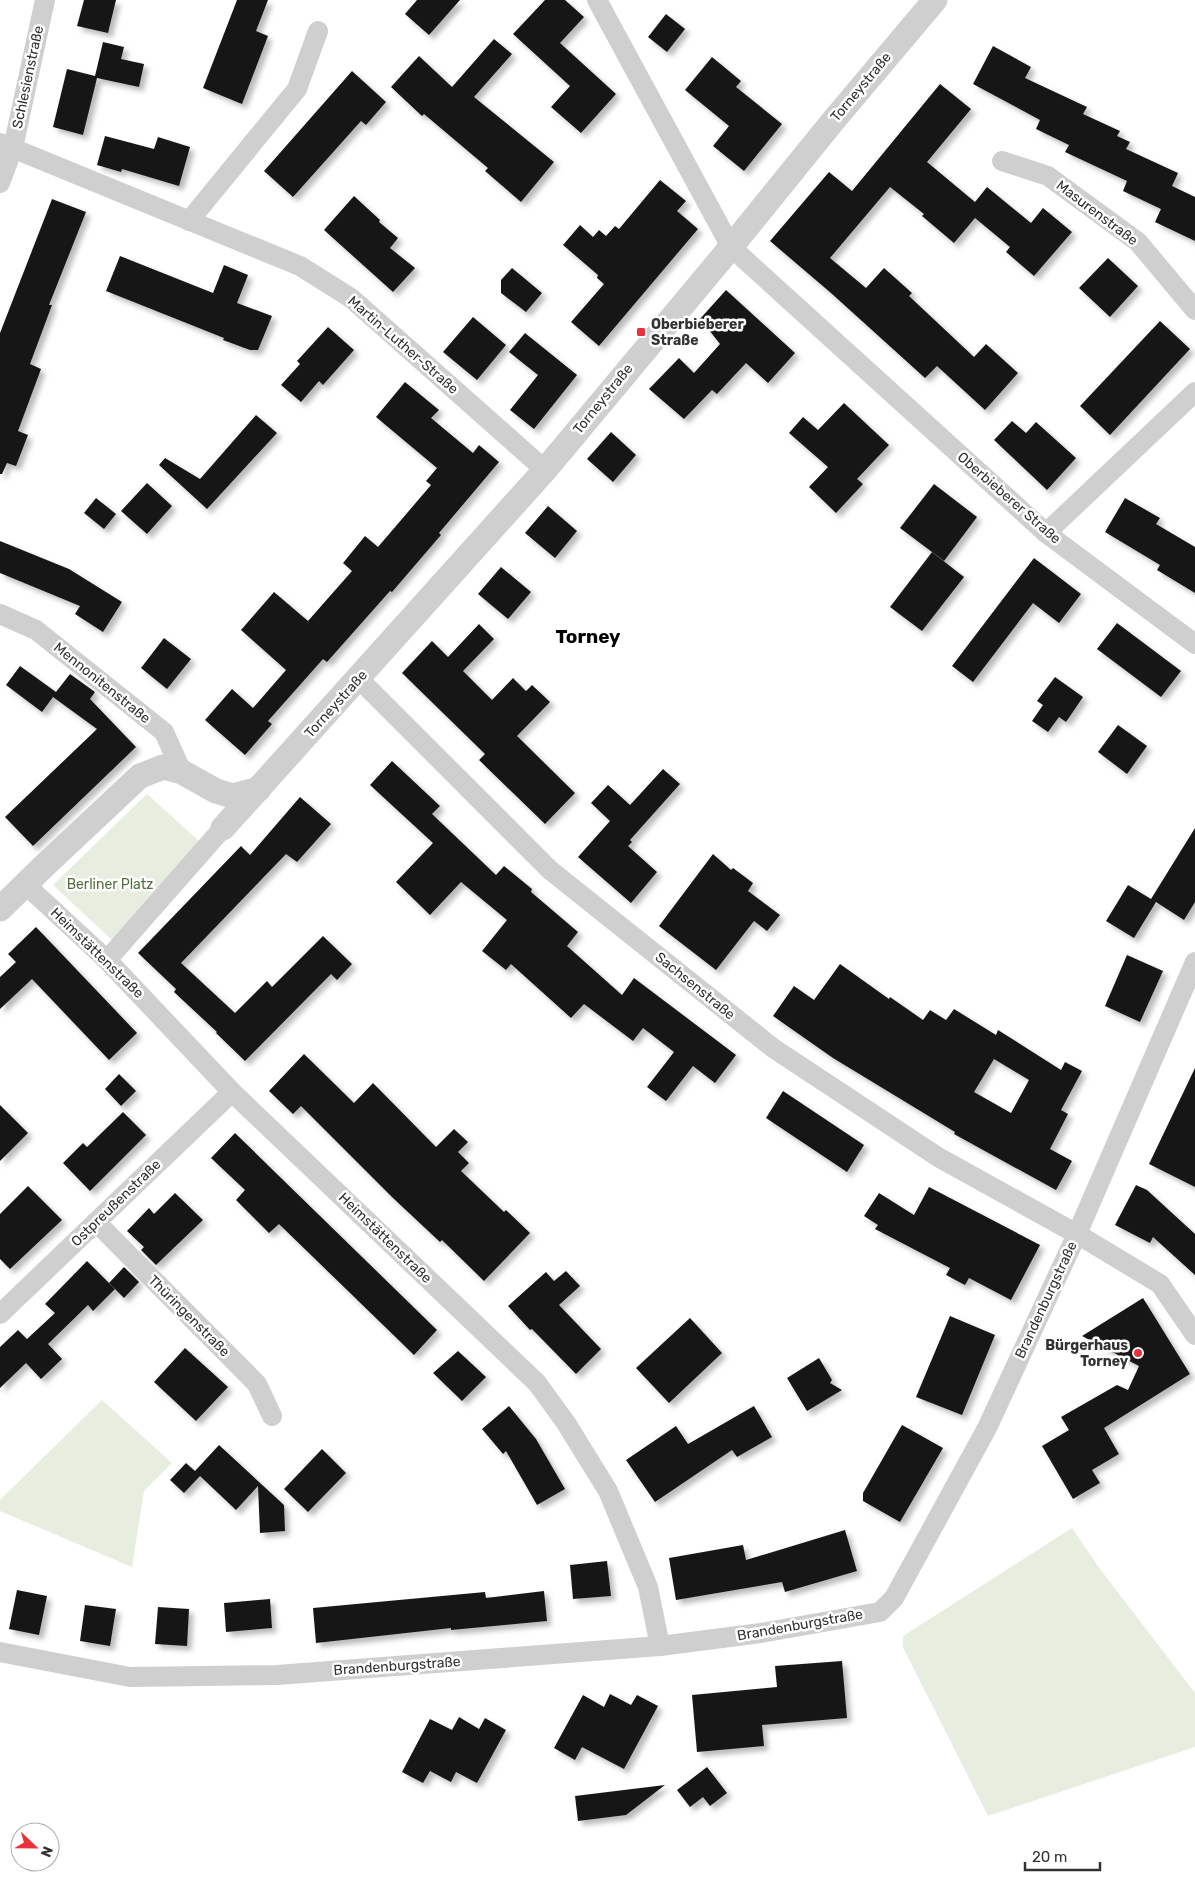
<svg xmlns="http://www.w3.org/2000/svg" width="1195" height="1882" font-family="Rubik,sans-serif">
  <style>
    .green { fill: #e7eee0 }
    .building { fill: #191919; fill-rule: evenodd; filter: url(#shadow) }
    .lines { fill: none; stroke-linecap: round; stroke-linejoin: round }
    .minor { stroke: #cfcfcf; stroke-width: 20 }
    .tertiary { stroke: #cfcfcf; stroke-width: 25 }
    .poi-dot { fill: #eb313b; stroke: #fff; stroke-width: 2 }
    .labels { text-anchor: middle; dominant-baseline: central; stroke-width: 5; stroke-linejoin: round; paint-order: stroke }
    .street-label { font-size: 14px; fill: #323232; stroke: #fff }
    .poi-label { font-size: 14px; font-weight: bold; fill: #323232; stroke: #fff; text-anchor: start }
    .park-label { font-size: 14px; fill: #53703d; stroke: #fff }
    .district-label { font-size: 19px; font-weight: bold; fill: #000; stroke: #fff }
  </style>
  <defs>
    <filter id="shadow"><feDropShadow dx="4.5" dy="4.5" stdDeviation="2.5" flood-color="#0004"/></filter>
  </defs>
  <rect width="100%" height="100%" fill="#fff"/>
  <g class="green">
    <path d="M147 794 200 842 112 940 53 885Z"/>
    <path d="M102 1400 172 1463 144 1491 132 1567 0 1511V1500Z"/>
    <path d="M1072 1528 1100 1569 1195 1693V1747L988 1816 903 1647V1636Z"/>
  </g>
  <g class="building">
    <path d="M84 0H116L108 33 77 26Z"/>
    <path d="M237 0H268L256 31 268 36 242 104 203 88Z"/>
    <path d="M417 0H460L429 35 405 14Z"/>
    <path d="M545 0H565L584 17 560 43 616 94 581 133 551 107 570 86 513 34Z"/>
    <path d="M666 14 685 29 667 52 648 37Z"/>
    <path d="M494 39 512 54 474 97 554 162 521 202 485 171 488 168 424 114 422 116 391 87 419 56 452 87Z"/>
    <path d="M103 42 124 47 121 59 144 64 139 87 97 78 83 135 53 127 67 69 95 76Z"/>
    <path d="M993 46 1031 67 1025 78 1087 107 1083 114 1120 131 1117 136 1130 142 1126 149 1178 173 1172 186 1195 197V241L1155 222 1161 209 1123 191 1127 181 1065 152 1069 145 1036 129 1040 120 973 84Z"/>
    <path d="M712 57 741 81 736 87 782 124 744 171 713 146 729 126 685 90Z"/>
    <path d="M352 71 386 102 366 125 361 121 293 197 264 171Z"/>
    <path d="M940 84 971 109 927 162 975 202 987 187 1031 223 1043 208 1072 232 1034 276 1006 252 1010 247 975 218 954 243 922 216 924 214 890 187 830 258 866 288 884 268 912 293 909 296 974 357 986 344 1018 373 985 410 937 366 925 378 831 293 770 241 829 172 852 191Z"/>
    <path d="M105 136 154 149 158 137 190 147 179 186 122 169 121 172 97 165Z"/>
    <path d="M660 180 686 201 677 211 698 229 599 346 571 322 604 284 597 278 598 275 563 245 580 225 593 237 599 230 606 236 615 226 619 229Z"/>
    <path d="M354 196 380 220 379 222 398 238 390 248 415 268 393 292 324 230Z"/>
    <path d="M52 199 86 212 49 305H52L30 364 41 369 18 431 28 435 16 466 7 463 2 474H0V333Z"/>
    <path d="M120 256 213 293 224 265 248 275 237 303 272 316 258 350H250L223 340 224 338 106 291Z"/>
    <path d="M1108 258 1138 286 1110 317 1079 288Z"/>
    <path d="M512 268 542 293 526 312 501 293V280Z"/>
    <path d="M726 290 795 353 768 383 746 363 717 394 712 390 684 419 649 389 679 358 694 373 720 344 709 330 699 320Z"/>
    <path d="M473 317 506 345 477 380 443 352Z"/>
    <path d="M1160 321 1190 349 1110 435 1080 406Z"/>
    <path d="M328 327 354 350 323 385 319 381 301 402 281 385 300 364 297 361Z"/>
    <path d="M525 333 577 375 534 429 510 410 538 375 509 352Z"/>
    <path d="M405 382 439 410 431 418 473 453 479 445 499 462 439 533 441 535 392 592 390 591 327 662 323 659 268 721 272 724 245 755 205 720 232 689 253 708 286 670 241 630 274 592 308 621 352 571 343 563 365 536 378 547 431 485 426 481 437 468 376 417Z"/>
    <path d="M844 403 889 445 857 479 863 484 836 513 809 487 828 467 789 433 803 417 818 430Z"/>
    <path d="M256 415 277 433 207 509 159 465 165 458 200 479Z"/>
    <path d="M1012 421 1026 433 1036 422 1076 458 1047 490 994 440Z"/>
    <path d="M611 432 636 455 613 482 587 459Z"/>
    <path d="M147 483 172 506 147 534 121 511Z"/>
    <path d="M934 484 977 517 944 561 900 528Z"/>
    <path d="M96 498 116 514 104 529 84 513Z"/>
    <path d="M1125 498 1160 518 1156 524 1195 547V593L1157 570 1160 565 1105 532Z"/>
    <path d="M548 506 577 531 555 558 525 533Z"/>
    <path d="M0 541 69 569 122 602 103 632 75 614 80 606 0 573Z"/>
    <path d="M932 552 964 577 922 631 890 607Z"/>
    <path d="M1034 558 1081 594 1059 623 1033 603 973 682 952 666Z"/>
    <path d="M501 567 531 592 508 619 478 594Z"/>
    <path d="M1117 623 1181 671 1161 697 1097 649Z"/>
    <path d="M479 624 494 639 463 671 492 700 513 678 526 691 532 685 550 702 517 736 575 793 545 824 479 760 485 754 402 673 432 641 448 657Z"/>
    <path d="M164 638 191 659 167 689 141 668Z"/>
    <path d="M20 666 56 692 70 674 95 692 90 699 136 747 33 846 5 817 97 729 53 697 42 712 6 685Z"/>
    <path d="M1055 677 1083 697 1066 722 1059 717 1048 732 1032 721 1043 705 1037 701Z"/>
    <path d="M1118 725 1147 746 1127 774 1098 752Z"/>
    <path d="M392 761 440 806 432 814 496 875 504 866 532 889 531 892 578 932 567 946 622 995 634 978 736 1055 715 1083 693 1066 666 1101 647 1087 674 1052 643 1028 633 1041 584 1004 571 1018 511 964 506 970 482 951 507 920 461 882 430 915 396 882 433 843 370 785Z"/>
    <path d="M663 769 680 784 630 840 632 842 628 846 657 872 631 903 578 857 610 821 591 803 608 785 630 805Z"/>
    <path d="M300 797 331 824 297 862 286 854 181 963 235 1013 267 981 272 987 323 936 352 964 337 980 331 974 245 1061 216 1033 217 1032 174 992 176 989 138 953 241 846 250 855Z"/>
    <path d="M1195 828V902L1184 920 1156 902 1134 938 1106 921 1128 885 1151 899Z"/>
    <path d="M713 854 731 870 733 868 753 883 748 891 780 915 767 931 754 921 716 970 659 926Z"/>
    <path d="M36 927 137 1033 109 1060 32 979 0 1009V977L16 962 8 954Z"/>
    <path d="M1127 955 1163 971 1140 1022 1105 1006Z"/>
    <path d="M840 964 889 999 890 997 923 1020 930 1010 946 1020 954 1009 996 1035 998 1030 1061 1070 1065 1062 1082 1071 1061 1110 1068 1114 1050 1149 1072 1161 1056 1190 954 1134 955 1132 833 1058 773 1016 794 986 814 1000ZM994 1059 1029 1080 1011 1113 974 1092Z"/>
    <path d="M304 1054 354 1103 373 1083 436 1147 454 1129 468 1142 458 1152 469 1163 461 1171 504 1212 506 1210 530 1233 484 1281 442 1240 440 1242 393 1198 301 1106 293 1114 269 1091Z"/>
    <path d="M1195 1068V1187L1149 1164Z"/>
    <path d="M119 1074 136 1091 121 1106 105 1089Z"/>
    <path d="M783 1091 864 1145 847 1172 766 1118Z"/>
    <path d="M0 1105 28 1133 0 1161Z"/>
    <path d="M123 1112 146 1135 90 1191 63 1163 83 1143 87 1147Z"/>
    <path d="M235 1133 437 1330 414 1355 279 1224 269 1233 236 1200 245 1190 211 1158Z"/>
    <path d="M1136 1185 1147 1190 1195 1234V1275L1153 1237 1150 1243 1115 1225Z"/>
    <path d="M28 1186 62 1220 10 1269 0 1259V1214Z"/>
    <path d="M929 1187 1040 1245 1011 1300 969 1278 965 1285 946 1275 950 1268 875 1229 878 1225 864 1216 879 1193 914 1215Z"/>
    <path d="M175 1193 203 1220 156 1265 141 1250 144 1247 127 1231 149 1208 154 1214Z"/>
    <path d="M87 1261 115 1289 93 1311 88 1305 48 1344 62 1359 41 1379 26 1363 0 1388V1347L18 1330 27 1339 55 1313 45 1304Z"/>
    <path d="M124 1267 139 1282 124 1298 109 1283Z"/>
    <path d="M566 1271 580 1286 559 1305 601 1349 576 1374 532 1329 530 1330 508 1306 546 1272 554 1281Z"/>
    <path d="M1143 1298 1190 1374 1104 1428 1119 1454 1092 1470 1100 1483 1073 1499 1042 1446 1069 1430 1061 1417 1117 1385 1128 1390 1139 1366 1082 1336Z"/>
    <path d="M950 1316 995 1335 962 1415 916 1397Z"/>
    <path d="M690 1318 722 1353 669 1403 636 1368Z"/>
    <path d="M185 1348 228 1387 196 1421 154 1382Z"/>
    <path d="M458 1351 486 1377 462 1401 433 1373Z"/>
    <path d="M819 1358 832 1380 830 1383 842 1390 807 1411 787 1378Z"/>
    <path d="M509 1406 536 1439 565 1489 537 1505 506 1451 503 1454 482 1429Z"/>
    <path d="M754 1406 772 1437 737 1457 732 1450 655 1502 626 1460 676 1426 688 1444Z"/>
    <path d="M902 1425 943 1448 900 1522 863 1501V1493Z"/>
    <path d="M219 1445 284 1505 285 1531 260 1533 258 1486 236 1510 200 1476 184 1493 170 1480 186 1463 195 1471Z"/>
    <path d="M322 1449 346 1473 308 1512 284 1489Z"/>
    <path d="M845 1530 857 1571 785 1592 782 1582 676 1600 669 1558 743 1545 746 1560Z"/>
    <path d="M607 1561 611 1596 573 1599 570 1565Z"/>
    <path d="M17 1590 47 1596 39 1635 9 1629Z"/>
    <path d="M544 1591 547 1621 451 1630V1628L316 1643 313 1608 485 1592 486 1598Z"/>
    <path d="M270 1599 272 1628 226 1632 224 1603Z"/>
    <path d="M85 1605 116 1609 110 1646 80 1641Z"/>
    <path d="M158 1607 189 1609 187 1646 155 1644Z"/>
    <path d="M842 1661 847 1718 762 1725 764 1746 697 1752 692 1695 777 1687 775 1666Z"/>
    <path d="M610 1694 631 1705 637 1695 658 1706 624 1769 582 1747 575 1760 554 1748 583 1695 604 1707Z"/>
    <path d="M459 1717 479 1729 485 1718 506 1730 477 1783 456 1772 451 1782 430 1771 423 1783 402 1772 430 1719 452 1730Z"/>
    <path d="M707 1767 727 1793 710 1806 703 1797 690 1807 677 1790Z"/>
    <path d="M665 1785 626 1815 578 1821 575 1796Z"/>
  </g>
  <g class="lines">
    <g class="minor">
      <path d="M597 0 731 247 1046 533 1195 644"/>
      <path d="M0 143 300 266 351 298 545 470"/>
      <path d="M1002 161 1048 176 1138 242 1195 310"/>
      <path d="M0 183 13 148 45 0"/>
      <path d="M189 221 297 89 318 31"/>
      <path d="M1046 533 1195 392"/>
      <path d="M0 614 36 630 164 732 182 772"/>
      <path d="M359 679 550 870 773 1048 938 1157 1077 1234 1160 1284 1195 1335"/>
      <path d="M26 885 107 960 232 1092 537 1383 566 1423 608 1491 648 1587 660 1646"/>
      <path d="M107 960 223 828"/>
      <path d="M96 1222 257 1384 272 1416"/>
      <path d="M0 1314 232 1092"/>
      <path d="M0 1652 130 1677 277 1675 660 1646 761 1633 880 1612 894 1598 987 1428 1077 1234 1195 962"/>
    </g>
    <g class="tertiary">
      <path d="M223 828 545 470 731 247 833 121 935 0"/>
      <path d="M0 909 44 866 140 776 163 767 182 772 216 791 232 796 259 789"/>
    </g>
  </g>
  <g class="poi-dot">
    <rect x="636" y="327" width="10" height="10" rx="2.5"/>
    <circle cx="1138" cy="1353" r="5"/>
  </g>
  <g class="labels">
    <g class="street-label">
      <text transform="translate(28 77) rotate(-78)">Schlesienstraße</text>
      <text transform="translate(861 87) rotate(-50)">Torneystraße</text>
      <text transform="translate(1097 213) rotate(37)">Masurenstraße</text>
      <text transform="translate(403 345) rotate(41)">Martin-Luther-Straße</text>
      <text transform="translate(603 399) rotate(-51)">Torneystraße</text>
      <text transform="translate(1009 498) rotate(41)">Oberbieberer Straße</text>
      <text transform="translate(102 683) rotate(39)">Mennonitenstraße</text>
      <text transform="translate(336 704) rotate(-48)">Torneystraße</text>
      <text transform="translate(97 953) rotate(44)">Heimstättenstraße</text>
      <text transform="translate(695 986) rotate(39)">Sachsenstraße</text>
      <text transform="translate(116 1203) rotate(-44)">Ostpreußenstraße</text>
      <text transform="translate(385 1238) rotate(44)">Heimstättenstraße</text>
      <text transform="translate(1046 1300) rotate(-65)">Brandenburgstraße</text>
      <text transform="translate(189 1316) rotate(45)">Thüringenstraße</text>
      <text transform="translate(800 1625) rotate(-10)">Brandenburgstraße</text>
      <text transform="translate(397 1666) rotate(-4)">Brandenburgstraße</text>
    </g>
    <g class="poi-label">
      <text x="651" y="324">Oberbieberer<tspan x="651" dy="16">Straße</tspan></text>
      <text x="1128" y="1345" text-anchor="end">Bürgerhaus<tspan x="1128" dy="16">Torney</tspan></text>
    </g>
    <g class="park-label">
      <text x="110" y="884">Berliner Platz</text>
    </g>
    <g class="district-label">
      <text x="588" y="636">Torney</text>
    </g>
  </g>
  <g transform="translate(35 1847) rotate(112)"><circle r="24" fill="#ffffff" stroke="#adadad"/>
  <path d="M0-4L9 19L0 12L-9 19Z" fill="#eb313b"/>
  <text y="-8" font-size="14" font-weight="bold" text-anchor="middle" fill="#323232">N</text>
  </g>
  <path d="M1025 1862v8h75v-8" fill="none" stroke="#323232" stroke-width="2.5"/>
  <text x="1032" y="1862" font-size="15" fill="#323232" stroke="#ffffff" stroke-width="4" paint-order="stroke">20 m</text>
</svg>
